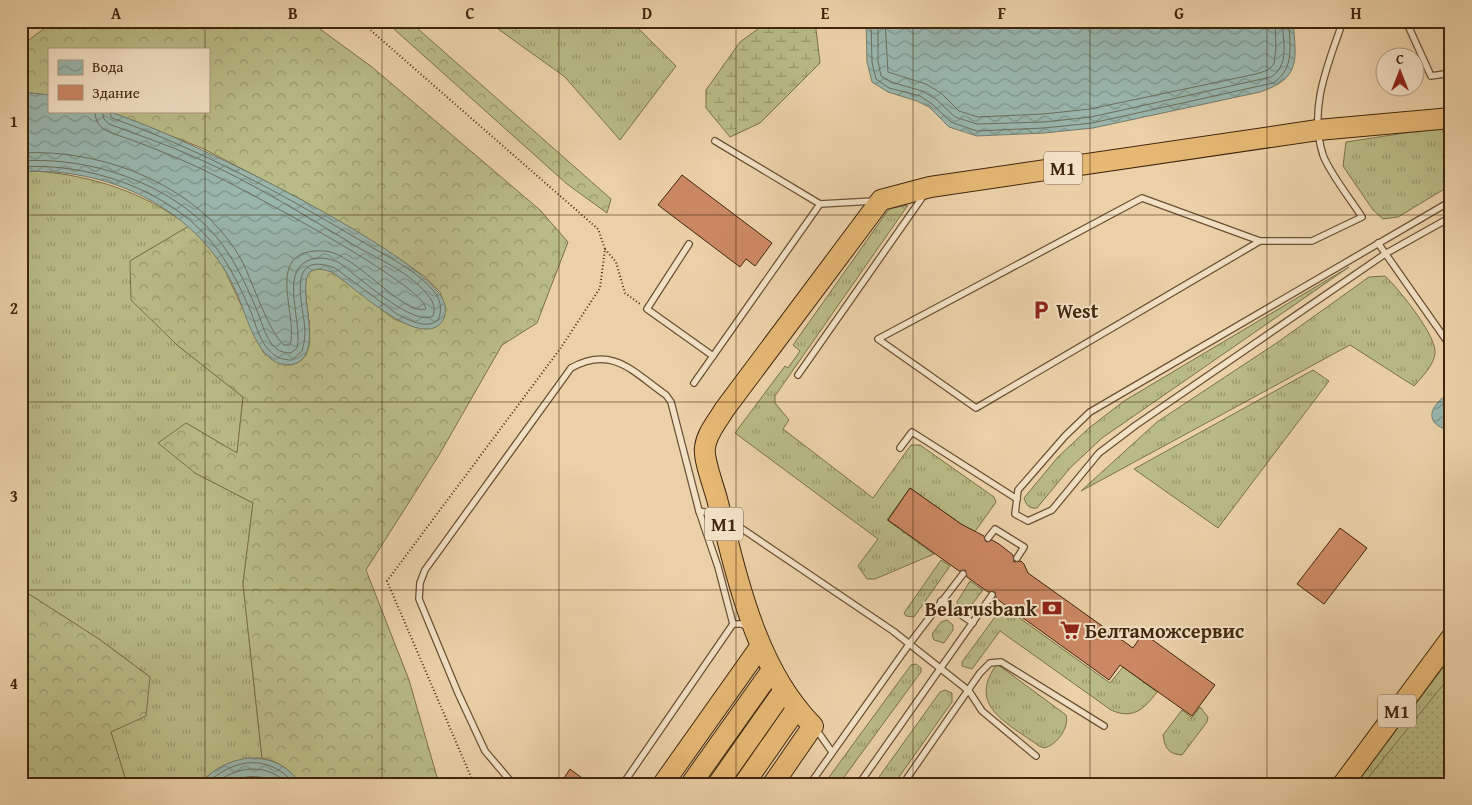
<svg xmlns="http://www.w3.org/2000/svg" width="1472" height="805" font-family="'Gentium Book Plus',serif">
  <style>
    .grass { fill: url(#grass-tufts); stroke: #7c704a }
    .forest { fill: url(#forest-crowns); stroke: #7c704a }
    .wetland { fill: url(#wetland-marsh); stroke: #7c704a }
    .garden { fill: url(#garden-dots); stroke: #7c704a }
    .water { fill: url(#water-waves); stroke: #757c6d }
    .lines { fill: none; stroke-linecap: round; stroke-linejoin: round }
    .shore { stroke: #6c6e5d; stroke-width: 1 }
    .building { fill: #cc8864; stroke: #40260d }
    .lane-casing { stroke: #6b5134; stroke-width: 8 }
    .highway-casing { stroke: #40260d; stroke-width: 22 }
    .path { stroke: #40260d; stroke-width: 2; stroke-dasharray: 1 2.5; stroke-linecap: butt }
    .lane { stroke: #f3e1c6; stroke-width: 5.5 }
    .highway { stroke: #e6b874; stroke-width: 20 }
    .grid { fill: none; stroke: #40260d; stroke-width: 1; stroke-opacity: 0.55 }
    .labels { text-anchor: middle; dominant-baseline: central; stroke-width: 4; stroke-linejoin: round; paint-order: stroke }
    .shield { fill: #f3e1c6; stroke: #765e44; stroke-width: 1 }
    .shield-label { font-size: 19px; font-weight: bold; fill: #40260d }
    .poi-label { font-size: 20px; font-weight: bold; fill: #40260d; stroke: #f3e1c6; text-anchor: start }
    .neatline { fill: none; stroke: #40260d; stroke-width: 2 }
    .grid-label { font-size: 16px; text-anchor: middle; font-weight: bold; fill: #40260d }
  </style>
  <defs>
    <pattern id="grass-tufts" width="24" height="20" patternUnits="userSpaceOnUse" patternTransform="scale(1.25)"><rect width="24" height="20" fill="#b9bb86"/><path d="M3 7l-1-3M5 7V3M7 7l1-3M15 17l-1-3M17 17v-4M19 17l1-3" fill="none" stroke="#98986c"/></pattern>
    <pattern id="forest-crowns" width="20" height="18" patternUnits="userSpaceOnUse" patternTransform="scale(1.25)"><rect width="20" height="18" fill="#b9bb86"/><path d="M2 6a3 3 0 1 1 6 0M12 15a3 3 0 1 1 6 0" fill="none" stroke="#98986c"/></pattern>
    <pattern id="wetland-marsh" width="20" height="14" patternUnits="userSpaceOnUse" patternTransform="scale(1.25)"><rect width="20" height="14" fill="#b9bb86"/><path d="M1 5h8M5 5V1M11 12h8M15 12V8" fill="none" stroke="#98986c"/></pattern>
    <pattern id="garden-dots" width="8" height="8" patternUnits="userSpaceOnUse" patternTransform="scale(1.25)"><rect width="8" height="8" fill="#b9bb86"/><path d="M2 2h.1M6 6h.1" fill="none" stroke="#98986c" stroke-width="1.8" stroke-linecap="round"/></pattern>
    <pattern id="water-waves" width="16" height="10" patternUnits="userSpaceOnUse" patternTransform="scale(1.25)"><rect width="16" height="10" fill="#99b6ad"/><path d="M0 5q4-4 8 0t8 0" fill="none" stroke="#7e948b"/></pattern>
  </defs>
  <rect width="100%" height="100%" fill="#ecd1a8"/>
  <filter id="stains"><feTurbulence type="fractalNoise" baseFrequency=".004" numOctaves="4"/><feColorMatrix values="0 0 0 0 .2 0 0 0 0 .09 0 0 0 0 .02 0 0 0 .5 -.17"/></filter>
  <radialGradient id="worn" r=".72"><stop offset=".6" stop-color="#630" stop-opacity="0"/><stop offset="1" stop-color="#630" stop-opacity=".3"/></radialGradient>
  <g class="grass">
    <path d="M487 21H631L676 66 620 140 565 77Z"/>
    <path d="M1451 126V185L1398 217 1383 219 1373 210 1343 166 1346 142Z"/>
    <path d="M37 171C94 176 143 192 189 226L130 261 177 345 243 397 237 453 186 423 195 473 253 503 243 584 262 758C236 758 217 766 199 784H127L111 732 150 677 99 639 21 589V172Z"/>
    <path d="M908 205 775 396V403L789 420 783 429 873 498 911 445H920L994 497 996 502 974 533 910 488 887 520 934 554 875 579H867L858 566 878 539 735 433 785 366 788 368 800 351 793 345 889 209Z"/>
    <path d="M1349 267 1102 438 1070 468 1037 508C1029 509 1026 505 1024 498L1058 457 1089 428 1124 401Z"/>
    <path d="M1385 276C1398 288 1438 337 1435 354 1433 366 1422 377 1414 386L1350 345 1081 491 1157 422 1278 342 1369 277Z"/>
    <path d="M1313 370 1329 381 1218 528 1134 469Z"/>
    <path d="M941 560 950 566 914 617 906 616 904 613Z"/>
    <path d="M970 581 983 590 970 607 965 609 958 605 957 602Z"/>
    <path d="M1003 606 1110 683 1123 667 1157 692C1144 709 1133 720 1111 710L1000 631 972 669 962 666V662Z"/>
    <path d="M947 620 953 625V630L944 643 934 640 932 634 941 622Z"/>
    <path d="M1451 657V784H1356Z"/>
    <path d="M916 664 921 668V672L839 784H824L911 665Z"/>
    <path d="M997 664 1066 715C1070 727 1056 746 1044 748L1039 746C1008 723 966 706 997 664Z"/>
    <path d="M945 690 952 693V702L894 784H874L940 692Z"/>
    <path d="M1200 707 1208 717 1207 722 1182 755C1168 754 1165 748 1163 735L1182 710 1192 718Z"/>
  </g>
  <g class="forest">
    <path d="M54 21H309L372 67 540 210 568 242 537 323 502 345 439 455 366 570 409 680 439 784H301C289 769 280 762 262 758L243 584 253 503 195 473 158 443 186 423 237 453 243 397 177 345 131 300 130 261 189 226 206 243 222 264 263 352C272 359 282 368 294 364 336 352 274 251 332 272L394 319 418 328 445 307 440 292 424 276 397 257 302 200 202 148 107 111H209V49H49V95L21 92V46Z"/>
    <path d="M385 21H409L611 199 607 213 567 184Z"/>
    <path d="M21 589 99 639 150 677 146 716 111 732 127 784H21Z"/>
  </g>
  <path class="wetland" d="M769 21H815L820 63 760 123 730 137 706 108V90L740 42Z"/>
  <path class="garden" d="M1451 675V784H1363Z"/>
  <g class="water">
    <path d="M866 21H1293C1296 59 1302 78 1260 92L1093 128 1044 133 977 136 949 127 929 107 917 101 888 92 872 82 867 62Z"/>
    <path d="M21 92 49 95V111C67 111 91 107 109 112 163 126 436 257 445 305 446 313 445 320 439 325 414 345 353 286 332 272 276 252 332 345 297 363 290 366 283 365 276 362 254 352 244 307 234 287 196 208 107 166 21 172Z"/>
    <path d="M1451 393V434C1446 429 1438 427 1434 422 1426 410 1442 397 1451 393Z"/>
    <path d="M247 758C271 758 286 764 301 784H199C214 769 226 762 247 758Z"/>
  </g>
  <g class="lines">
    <g class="shore">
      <path d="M871 21 872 62 876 79 889 88 920 96 932 104 951 122 977 131 1044 128 1092 123 1273 83C1296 68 1289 44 1289 21"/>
      <path d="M878 21V61L881 76 891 82 922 91 936 99 955 117 977 124 1044 122 1091 117 1271 77C1290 65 1283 41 1282 21"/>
      <path d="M885 21 888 72 926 84 941 93 959 111 978 117 1043 114 1090 109 1256 74 1268 70 1274 64 1276 49 1275 21"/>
      <path d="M21 153C104 148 203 187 243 263 253 283 269 333 284 345H290C299 314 261 247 325 251 355 253 403 316 426 309 425 284 225 179 193 165 175 157 156 149 137 142 127 138 115 135 105 130 98 126 95 119 95 111"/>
      <path d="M21 161C90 156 169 183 215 235 233 257 245 282 256 308 261 320 264 333 271 343 276 350 282 353 291 353L297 348C303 323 280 274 307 261 317 256 328 258 338 262 356 274 413 328 433 316 435 310 434 303 430 298 414 275 383 261 359 248 306 216 253 183 197 158 168 145 138 135 109 124L104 119 102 111"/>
      <path d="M21 167C87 162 166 189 210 240 228 261 240 287 251 312 256 325 259 340 269 350 275 357 282 360 292 360L302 351C304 344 305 338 305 331 304 306 284 249 335 268L397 314C409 320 426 330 438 320 442 311 441 302 436 294 419 271 386 256 361 241 281 193 201 150 112 118L109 111"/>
      <path d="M206 784C234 758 268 753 295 784"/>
      <path d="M215 784C235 766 268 762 287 784"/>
      <path d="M227 784C243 775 261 773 277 784"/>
    </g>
  </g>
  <g class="building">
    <path d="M682 175 772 243 755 266 746 259 740 267 658 205Z"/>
    <path d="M910 488 961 524 984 536 986 542 992 540 999 544 1013 555 1014 562 1021 561 1024 564 1028 573 1133 648 1143 633 1215 685 1192 716 1120 665 1109 680 1005 605 996 598 995 592H988L967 577 965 570 959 571 888 520Z"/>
    <path d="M1340 528 1367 548 1324 604 1297 584Z"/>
    <path d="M570 769 590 784H560Z"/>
  </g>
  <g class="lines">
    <defs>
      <g id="lane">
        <path d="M1406 21 1431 76 1451 73"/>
        <path d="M715 141 820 204"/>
        <path d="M1451 201 1090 412 1065 436 1018 490 1015 514 1028 521 1052 510 1099 453 1136 425 1385 254 1451 217"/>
        <path d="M1260 241 1142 198 878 339 976 408 1260 241H1312L1362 217C1351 200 1329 172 1323 155 1308 109 1328 64 1343 21"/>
        <path d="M1378 243 1451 347"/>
        <path d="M689 244 647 309 713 356 694 383"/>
        <path d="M713 356 820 204 874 201"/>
        <path d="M798 375 924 195"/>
        <path d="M900 448 912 432 1017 499"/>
        <path d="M699 511 716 514"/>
        <path d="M729 520 893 631 969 691 982 711 1036 756"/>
        <path d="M988 538 995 529 1024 547 1017 558"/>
        <path d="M941 601 973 623"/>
        <path d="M816 729 832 752"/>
        <path d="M513 784 485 751 458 693 419 599 420 583 425 570 571 368C613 345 633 372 666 395L671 402 699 511 718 567 733 624"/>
        <path d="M623 784 733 624H742L748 628"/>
        <path d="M810 784 910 643 963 574"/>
        <path d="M859 784 992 595"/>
        <path d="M903 784 980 673 990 663 1001 662 1104 726"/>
      </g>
      <g id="highway">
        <path d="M663 784 760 647"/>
        <path d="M691 784 772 670"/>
        <path d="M718 784 784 690"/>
        <path d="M744 784 797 708"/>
        <path d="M773 784 813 726C755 668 737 576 717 499 714 487 703 459 705 447 707 433 717 422 724 410L881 200 930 187 1318 130 1451 118"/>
        <path d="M1343 784 1451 638"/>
      </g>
    </defs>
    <use href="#lane" class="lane-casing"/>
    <use href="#highway" class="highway-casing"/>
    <g class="path">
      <path d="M360 21 598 229 605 249 600 288 560 349 387 581 474 784"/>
      <path d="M605 249 616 262 625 293 640 304"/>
    </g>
    <use href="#lane" class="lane"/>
    <use href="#highway" class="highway"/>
  </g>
  <path class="grid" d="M205 21V49M382 21V784M559 21V784M736 21V784M913 21V784M1090 21V784M1267 21V784M205 111V784M21 215H1451M21 402H1451M21 590H1451"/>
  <defs>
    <symbol id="parking-bare" viewBox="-9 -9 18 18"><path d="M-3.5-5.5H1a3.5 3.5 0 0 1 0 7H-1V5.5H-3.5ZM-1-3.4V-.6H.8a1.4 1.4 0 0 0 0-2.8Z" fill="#8f2418" stroke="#f3e1c6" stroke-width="2.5" paint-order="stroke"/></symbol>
    <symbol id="bank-bare" viewBox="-9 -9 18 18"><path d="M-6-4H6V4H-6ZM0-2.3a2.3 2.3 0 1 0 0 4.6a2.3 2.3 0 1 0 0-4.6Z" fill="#8f2418" stroke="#f3e1c6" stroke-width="2.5" paint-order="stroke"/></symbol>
    <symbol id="supermarket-bare" viewBox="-9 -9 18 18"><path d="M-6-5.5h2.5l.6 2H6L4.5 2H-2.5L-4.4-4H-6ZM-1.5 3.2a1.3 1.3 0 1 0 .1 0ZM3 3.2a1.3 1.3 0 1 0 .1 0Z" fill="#8f2418" stroke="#f3e1c6" stroke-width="2.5" paint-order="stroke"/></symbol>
  </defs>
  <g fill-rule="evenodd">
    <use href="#parking-bare" x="1027" y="296" width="28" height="28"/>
    <use href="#bank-bare" x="1038" y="594" width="28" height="28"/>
    <use href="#supermarket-bare" x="1056" y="616" width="28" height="28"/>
  </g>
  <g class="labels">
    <g class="shield">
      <rect x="1044" y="151.5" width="38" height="33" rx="4"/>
      <rect x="705" y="507.5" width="38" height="33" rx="4"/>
      <rect x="1378" y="694.5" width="38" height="33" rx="4"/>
    </g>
    <g class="shield-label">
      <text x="1063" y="168">М1</text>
      <text x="724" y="524">М1</text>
      <text x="1397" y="711">М1</text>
    </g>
    <g class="poi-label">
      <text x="1056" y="310">West</text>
      <text x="1037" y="608" text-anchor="end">Belarusbank</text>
      <text x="1085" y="630">Белтаможсервис</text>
    </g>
  </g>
  <rect width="1472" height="805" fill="none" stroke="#ecd1a8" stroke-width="55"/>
  <rect x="48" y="48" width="162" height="65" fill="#f3e1c6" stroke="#ab967c"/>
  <rect x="58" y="60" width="25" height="15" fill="url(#water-waves)" stroke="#ab967c"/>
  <text x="92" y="72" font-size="15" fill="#40260d">Вода</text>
  <rect x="58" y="85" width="25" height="15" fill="#cc8864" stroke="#ab967c"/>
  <text x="92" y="98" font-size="15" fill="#40260d">Здание</text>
  <g transform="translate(1400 72)"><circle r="24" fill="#f3e1c6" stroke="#ab967c"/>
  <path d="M0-4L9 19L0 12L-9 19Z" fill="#8f2418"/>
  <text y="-8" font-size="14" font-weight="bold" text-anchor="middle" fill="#40260d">С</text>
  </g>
  <rect x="28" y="28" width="1416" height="750" class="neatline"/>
  <g class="grid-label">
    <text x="116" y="19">A</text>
    <text x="293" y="19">B</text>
    <text x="470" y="19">C</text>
    <text x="647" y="19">D</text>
    <text x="825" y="19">E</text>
    <text x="1002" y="19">F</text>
    <text x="1179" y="19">G</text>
    <text x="1356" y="19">H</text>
    <text x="14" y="127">1</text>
    <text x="14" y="314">2</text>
    <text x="14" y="502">3</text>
    <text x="14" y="689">4</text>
  </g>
  <rect width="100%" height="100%" filter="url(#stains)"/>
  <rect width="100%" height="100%" fill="url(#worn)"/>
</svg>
